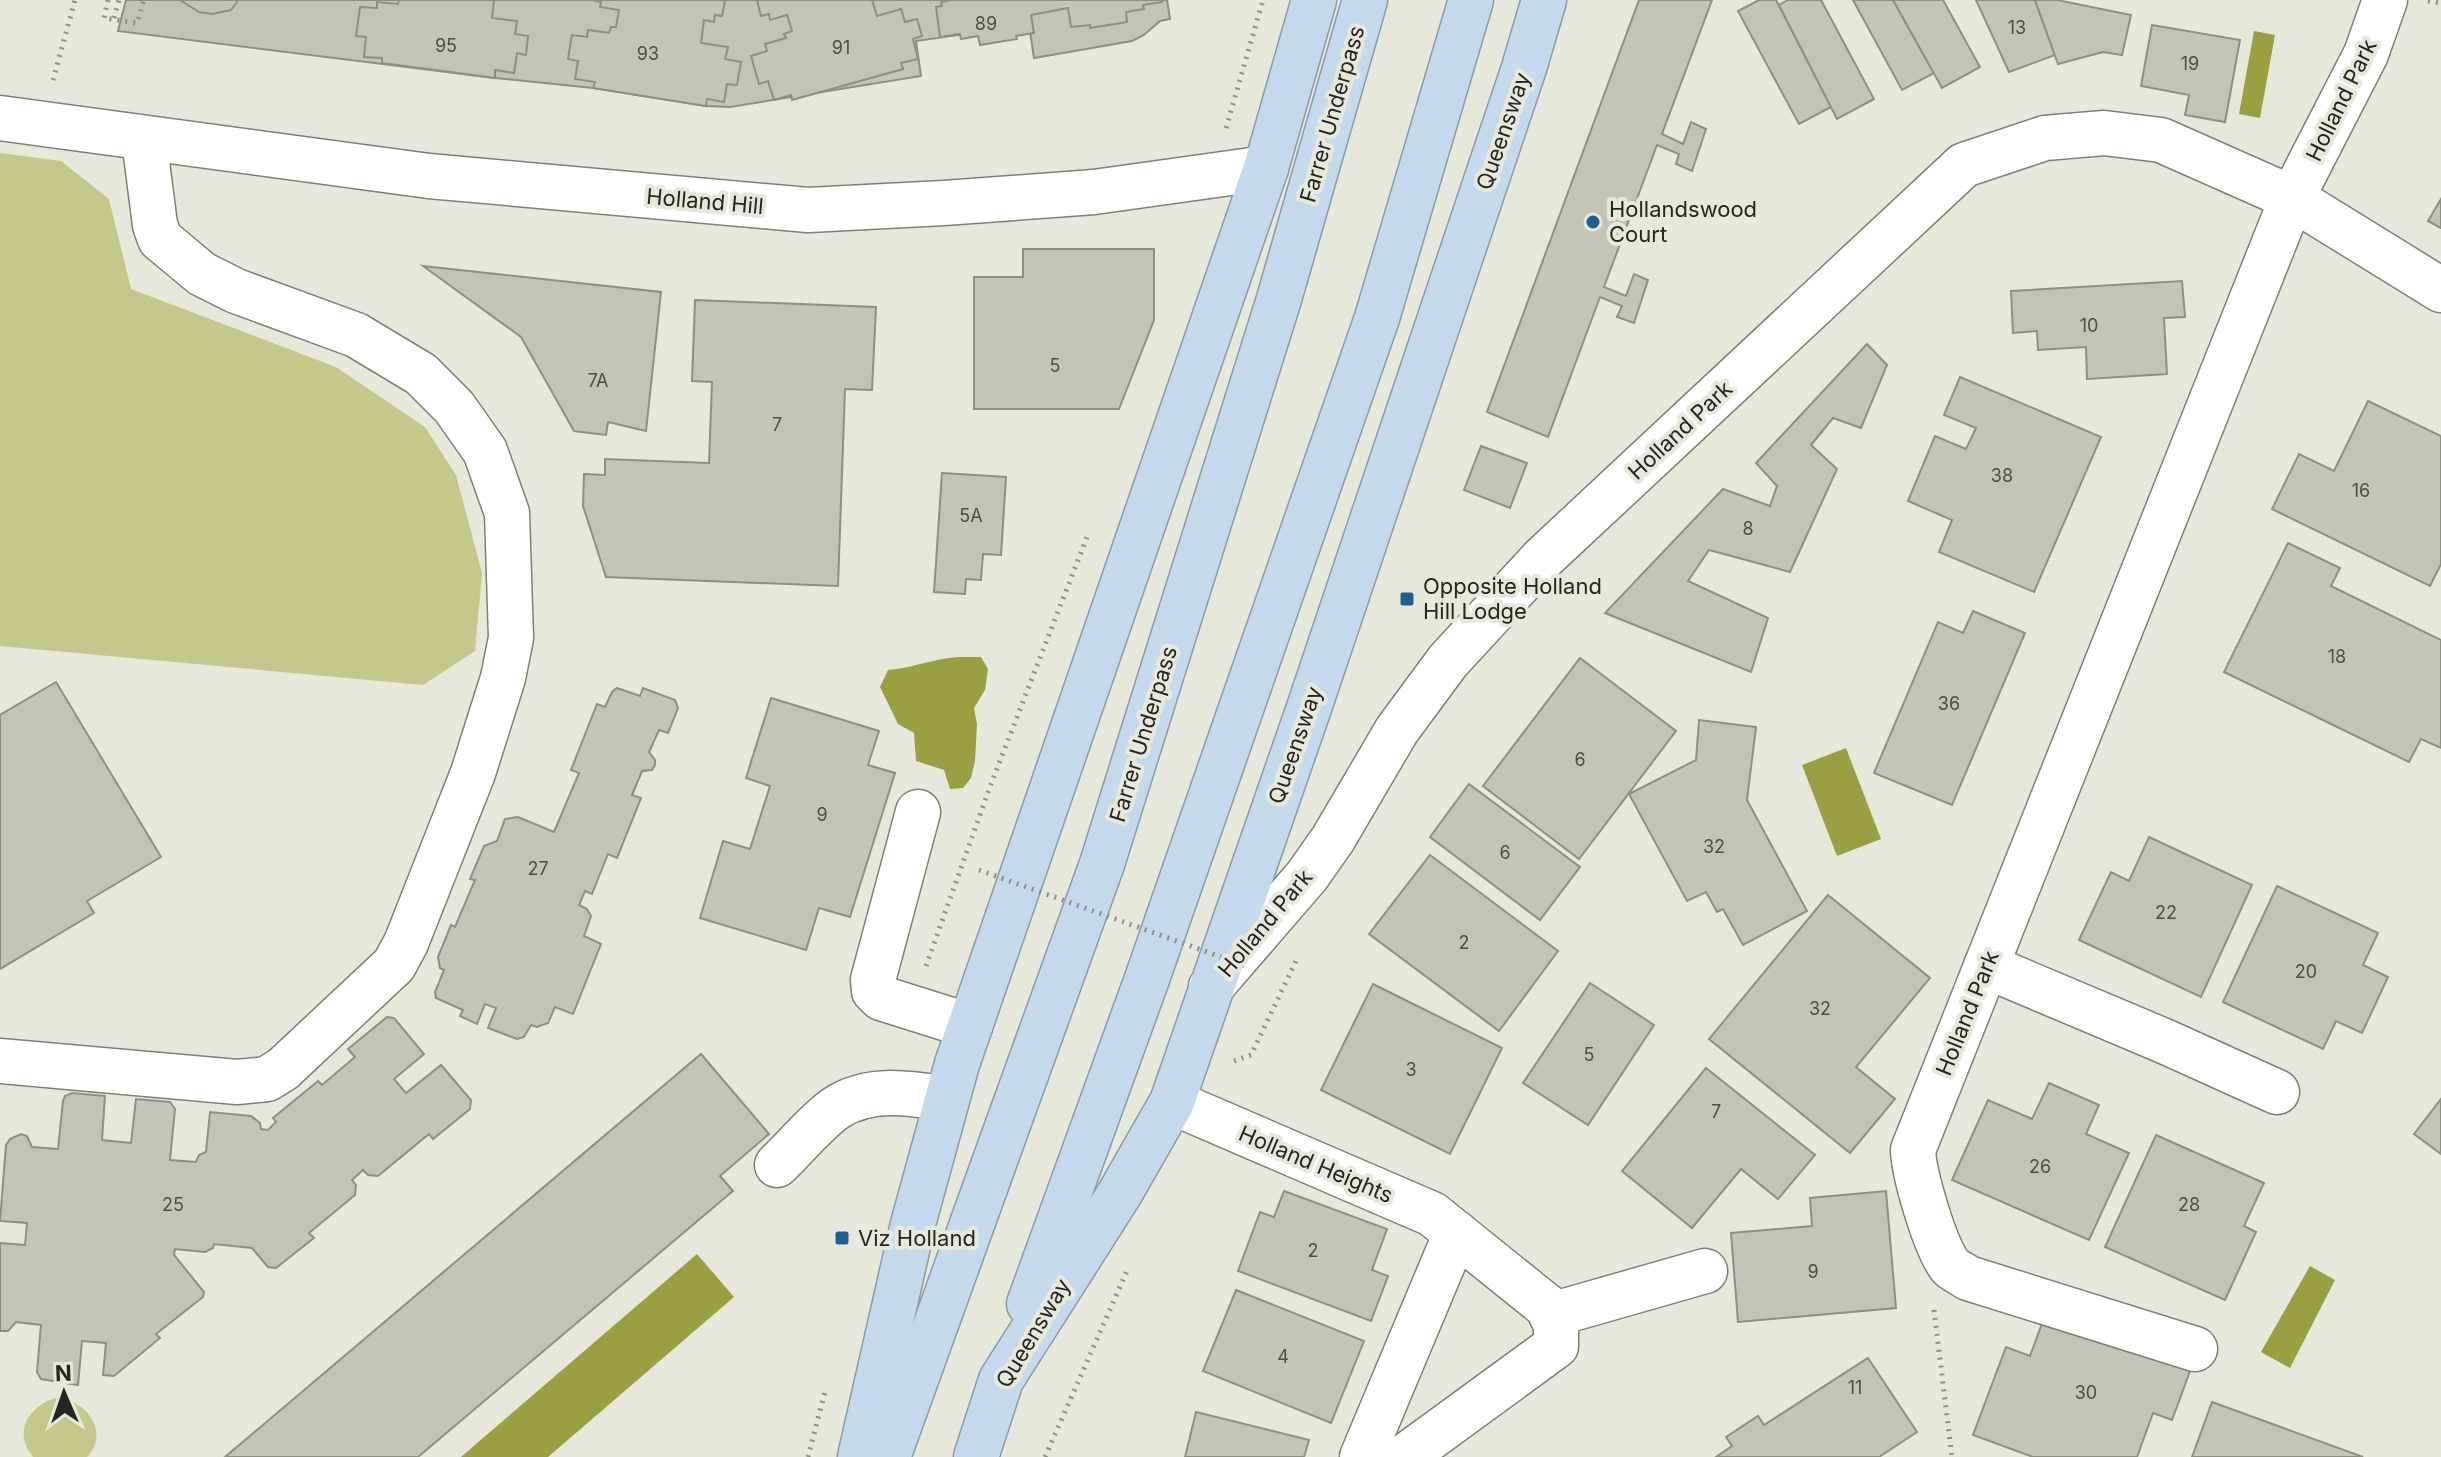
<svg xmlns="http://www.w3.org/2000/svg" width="2441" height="1457" font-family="Inter,sans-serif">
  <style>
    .green { fill: #c3c98a }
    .water { fill: #99a041 }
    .building { fill: #c3c4b8; stroke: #8e9084; stroke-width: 2 }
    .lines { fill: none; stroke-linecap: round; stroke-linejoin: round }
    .minor-casing { stroke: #7f8075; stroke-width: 47 }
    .highway-casing { stroke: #8d9aa6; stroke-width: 47 }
    .path { stroke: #8f9087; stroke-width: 5; stroke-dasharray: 2 6; stroke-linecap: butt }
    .minor { stroke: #fff; stroke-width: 44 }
    .highway { stroke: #c5d9ed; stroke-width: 44 }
    .path-bridge { stroke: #8f9087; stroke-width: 5; stroke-dasharray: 2 6; stroke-linecap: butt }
    .poi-dot { fill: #1e6095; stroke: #e6e8db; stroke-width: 3 }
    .labels { text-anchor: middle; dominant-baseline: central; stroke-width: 8; stroke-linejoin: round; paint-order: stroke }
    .number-label { font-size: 18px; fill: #4c4e47 }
    .street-label { font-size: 22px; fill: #252621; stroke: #e6e8db }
    .poi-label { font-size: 22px; fill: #252621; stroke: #e6e8db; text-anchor: start }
  </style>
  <rect width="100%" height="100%" fill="#e6e8db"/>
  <g class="green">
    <path d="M0 153 61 161 109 199 131 289 336 367 425 427 456 475 482 573 475 651 423 685 0 646Z"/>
    <path d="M60 1397C87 1403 110 1432 87 1457H33C11 1430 31 1403 60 1397Z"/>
  </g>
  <g class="water">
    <path d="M2254 31 2275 35 2260 118 2239 114Z"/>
    <path d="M958 657H981L988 669 985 690 974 708 977 724 975 761 971 778 963 788 950 789 944 770 916 761 914 733 898 724 880 687 888 670C912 668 933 659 958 657Z"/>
    <path d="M1846 748 1881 839 1837 856 1802 765Z"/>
    <path d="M697 1254 734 1297 548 1457H461Z"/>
    <path d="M2310 1266 2335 1280 2290 1368 2261 1352Z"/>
  </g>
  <g class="building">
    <path d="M126 0H1167L1170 19 1160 21 1144 35 1132 41 1034 58 1029 25 916 41 921 76 730 107 706 106 593 88 495 78 118 31Z"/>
    <path d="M180 0H237V2L231 10 212 14 199 12Z"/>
    <path d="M399 0H494L492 18 517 21 515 34 528 36 526 55 517 53 514 73 495 70V78L382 63V58L364 57 366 37 356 36 360 7 377 8V2L398 4Z"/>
    <path d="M592 0H725L722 16 715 15 714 22 704 20 701 43 728 47 725 59 741 62 737 85 727 84 724 102 707 99 706 106 593 88 595 82 575 79 578 61 568 59 572 35 587 37 588 30 609 33 611 27H616L619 10 600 7 601 2Z"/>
    <path d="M757 0H872L877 16 901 9 905 22 917 19 922 36 913 39 918 59 901 63 903 69 792 100 791 95 774 100 768 81 759 84 751 56 767 51 765 44 786 38 784 34 792 31 787 15 770 20 769 14 761 16Z"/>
    <path d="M952 0H1162V2L1143 5 1144 9 1126 12 1127 22 1090 28V25L1071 27 1068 8 1031 15 1034 33 1016 36 1017 39 980 45 978 36 961 39 960 34 940 37 936 7 942 6 941 2Z"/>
    <path d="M1639 0H1712L1662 134 1683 144 1691 122 1706 129 1692 171 1676 164 1679 154 1657 145 1604 287 1626 296 1634 274 1648 280 1634 323 1617 317 1622 306 1600 297 1548 437 1487 412Z"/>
    <path d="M1759 0H1776L1831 107 1799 124 1738 11Z"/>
    <path d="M1788 0H1821L1874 99 1837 119 1779 5Z"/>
    <path d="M1853 0H1893L1934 73 1902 90Z"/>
    <path d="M1893 0H1943L1980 67 1942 88Z"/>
    <path d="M1976 0H2035L2055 55 2009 72Z"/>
    <path d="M2035 0H2057L2131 15 2122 55 2103 52 2058 64Z"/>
    <path d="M2152 25 2240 40 2225 122 2185 115 2189 95 2141 86Z"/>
    <path d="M2441 199V228L2428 221Z"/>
    <path d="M1023 249H1154V320L1119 409H974V277H1023Z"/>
    <path d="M423 266 661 292 646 431 608 422 606 435 574 431 521 337Z"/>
    <path d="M2182 281 2185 317 2164 318 2167 374 2087 379 2086 347 2038 350 2037 331 2013 333 2011 291Z"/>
    <path d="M695 300 876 307 872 390 845 389 838 586 606 577 583 506 584 474 605 475V459L709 463 712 382 692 381Z"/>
    <path d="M1867 344 1887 365 1861 428 1833 418 1811 445 1837 469 1790 572 1709 550 1688 581 1768 618 1751 672 1605 613 1723 489 1770 506 1777 486 1756 463Z"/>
    <path d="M1960 377 2101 437 2034 592 1939 552 1952 520 1908 501 1935 436 1966 449 1976 428 1944 415Z"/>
    <path d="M2368 401 2441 436V564L2430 586 2272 509 2299 454 2334 471Z"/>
    <path d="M1481 446 1527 463 1510 508 1464 490Z"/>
    <path d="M942 473 1006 477 1001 555 983 554 981 580 966 579 965 594 934 592Z"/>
    <path d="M2288 543 2340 568 2331 586 2441 640V748L2421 739 2409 762 2224 672Z"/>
    <path d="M1973 611 2025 633 1952 805 1874 773 1938 622 1963 633Z"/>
    <path d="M1580 658 1676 731 1579 859 1483 786Z"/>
    <path d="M56 682 161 857 87 901 94 913 0 969V715Z"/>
    <path d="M617 688 640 696 643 688 675 700 678 708 668 733 659 730 649 752 655 760V765L652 770 642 771 632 795 641 798 617 858 608 854 592 894 585 891 579 905 587 909 591 916 584 936 601 944 573 1014 555 1007 548 1023 537 1027 531 1025 524 1037 517 1039 488 1028 496 1008 485 1004 477 1024 460 1016 463 1010 436 998 435 992 444 970 440 968 438 957 451 925 455 927 475 880 470 879 484 846 497 841 505 819 518 817 554 832 579 773 571 770 597 704 605 707 612 692Z"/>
    <path d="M771 698 879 731 868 765 895 773 850 917 819 908 806 950 700 918 723 841 750 849 770 786 746 778Z"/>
    <path d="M1699 720 1756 727 1747 800 1807 911 1743 945 1723 909 1717 912 1706 892 1687 901 1629 794 1696 760Z"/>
    <path d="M1469 784 1580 867 1540 920 1430 837Z"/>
    <path d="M2149 837 2252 885 2201 997 2079 940 2111 872 2129 881Z"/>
    <path d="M1430 855 1558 951 1499 1031 1369 934Z"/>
    <path d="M2277 886 2378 933 2363 965 2388 977 2362 1033 2336 1021 2323 1049 2223 1002Z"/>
    <path d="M1828 895 1930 978 1856 1067 1895 1099 1850 1153 1709 1039Z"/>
    <path d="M1590 983 1654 1025 1588 1125 1523 1083Z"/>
    <path d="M1373 984 1502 1048 1450 1154 1321 1090Z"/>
    <path d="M387 1017 394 1018 424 1054 394 1079 406 1093 441 1065 471 1100 470 1109 433 1139 429 1134 378 1176 368 1175 363 1170 352 1180 356 1185 355 1195 309 1233 314 1238 276 1268 268 1267 252 1248 214 1244 213 1248 205 1252 175 1249 174 1255 204 1292 203 1297 156 1334 160 1338 114 1376 103 1375 106 1343 82 1341 78 1385 41 1379 37 1372 41 1325 16 1322 8 1331H0V1243L25 1245 27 1223 0 1221 6 1145 10 1139 21 1134 27 1136 32 1147 58 1149 63 1101 65 1096 72 1093 105 1096 102 1140 131 1143 136 1099 170 1102 175 1109 170 1160 196 1162 199 1155 206 1152 210 1112 251 1116 260 1123 261 1129 268 1130 276 1122 273 1118 318 1081 322 1085 355 1057 348 1049Z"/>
    <path d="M701 1054 769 1134 720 1176 733 1191 418 1457H225Z"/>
    <path d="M1706 1068 1815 1155 1778 1199 1741 1169 1692 1228 1622 1171Z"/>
    <path d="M2049 1083 2099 1105 2086 1134 2129 1153 2089 1240 1952 1180 1988 1100 2032 1119Z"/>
    <path d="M2441 1099V1154L2414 1134Z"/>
    <path d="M2156 1135 2264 1183 2244 1226 2256 1232 2225 1300 2105 1247Z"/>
    <path d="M1284 1191 1387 1229 1372 1270 1388 1276 1371 1321 1238 1271 1260 1212 1274 1217Z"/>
    <path d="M1886 1191 1896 1308 1738 1322 1731 1233 1812 1226 1810 1198Z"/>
    <path d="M1236 1290 1364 1341 1331 1423 1203 1371Z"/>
    <path d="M2044 1318 2190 1371 2172 1420 2153 1413 2137 1457H2033L1973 1435 2006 1347 2030 1356Z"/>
    <path d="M1868 1358 1917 1432 1879 1457H1716L1732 1446 1726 1437 1758 1416 1764 1425Z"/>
    <path d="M2212 1402 2363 1457H2192Z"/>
    <path d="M1196 1412 1309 1440 1304 1457H1185Z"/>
  </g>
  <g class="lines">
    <defs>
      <g id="minor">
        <path d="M0 118 429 176 808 210 944 203 1094 192 1266 168"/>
        <path d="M918 812 873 980 874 991 881 998 970 1026"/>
        <path d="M1986 966 2164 1041 2277 1092"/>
        <path d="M1211 987 1307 876 1333 839 1397 730 1448 661 1543 558 1964 165 2045 138 2104 133 2161 140 2292 198 2441 290"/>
        <path d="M0 1061 237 1082 267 1079 283 1069 394 965 406 943 473 773 503 678 511 638 507 513 485 451 454 407 421 374 356 335 236 291 202 274 160 239 155 225 144 139"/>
        <path d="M1172 1102 1432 1214 1549 1308 1556 1325V1346L1404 1457"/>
        <path d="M777 1165C795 1148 816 1122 836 1108 869 1086 911 1093 947 1099"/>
        <path d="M1551 1315 1705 1271"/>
        <path d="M2195 1349 1968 1278C1961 1273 1952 1270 1948 1263 1934 1242 1914 1175 1913 1150L2292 198 2366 54 2385 0"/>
        <path d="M1362 1457 1456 1233"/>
      </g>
      <g id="highway">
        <path d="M1029 1304 1148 976 1377 318 1471 0"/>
        <path d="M860 1457 913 1224 957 1064 1266 168 1314 0"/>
        <path d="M888 1457 1102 864 1279 299 1365 0"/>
        <path d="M976 1457 1001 1380 1120 1193 1172 1102 1310 705 1524 68 1544 0"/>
      </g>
    </defs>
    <use href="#minor" class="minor-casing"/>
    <use href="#highway" class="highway-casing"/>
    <g class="path">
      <path d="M108 0 104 18 137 23 144 0"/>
      <path d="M2428 1 2441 3"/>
      <path d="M114 18 119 0"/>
      <path d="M53 80 75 0"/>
      <path d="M1226 128 1263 0"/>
      <path d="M926 966 991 784 1087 537"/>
      <path d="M1234 1061 1251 1055 1296 961"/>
      <path d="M1934 1310 1952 1457"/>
      <path d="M808 1457 826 1388"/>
      <path d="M1045 1457 1127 1271"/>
    </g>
    <use href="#minor" class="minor"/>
    <use href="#highway" class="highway"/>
    <path class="path-bridge" d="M979 870 1249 967"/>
  </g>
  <g class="poi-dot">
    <circle cx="1593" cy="222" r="8"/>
    <rect x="1399" y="591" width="16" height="16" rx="4"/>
    <rect x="834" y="1230" width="16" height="16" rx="4"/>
  </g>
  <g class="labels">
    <g class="number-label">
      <text x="986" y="23">89</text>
      <text x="2017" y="27">13</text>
      <text x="446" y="45">95</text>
      <text x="841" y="47">91</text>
      <text x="648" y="53">93</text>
      <text x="2190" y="63">19</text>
      <text x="2089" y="325">10</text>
      <text x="1055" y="365">5</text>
      <text x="598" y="380">7A</text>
      <text x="777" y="424">7</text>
      <text x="2002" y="475">38</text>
      <text x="2361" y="490">16</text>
      <text x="971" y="515">5A</text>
      <text x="1748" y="528">8</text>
      <text x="2337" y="656">18</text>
      <text x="1949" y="703">36</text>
      <text x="1580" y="759">6</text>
      <text x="822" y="814">9</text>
      <text x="1714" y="846">32</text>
      <text x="1505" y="852">6</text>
      <text x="538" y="868">27</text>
      <text x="2166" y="912">22</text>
      <text x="1464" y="942">2</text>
      <text x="2306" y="971">20</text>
      <text x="1820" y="1008">32</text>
      <text x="1589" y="1054">5</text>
      <text x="1411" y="1069">3</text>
      <text x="1716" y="1111">7</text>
      <text x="2040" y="1166">26</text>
      <text x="173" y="1204">25</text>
      <text x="2189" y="1204">28</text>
      <text x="1313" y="1250">2</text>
      <text x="1813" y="1271">9</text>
      <text x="1283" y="1356">4</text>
      <text x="1855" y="1387">11</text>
      <text x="2086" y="1392">30</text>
    </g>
    <g class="street-label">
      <text transform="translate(2341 100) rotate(-64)">Holland Park</text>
      <text transform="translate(1332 114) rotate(-74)">Farrer Underpass</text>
      <text transform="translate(1503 131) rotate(-71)">Queensway</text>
      <text transform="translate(705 201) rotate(5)">Holland Hill</text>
      <text transform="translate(1680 430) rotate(-43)">Holland Park</text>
      <text transform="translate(1143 734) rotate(-73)">Farrer Underpass</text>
      <text transform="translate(1295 745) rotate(-71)">Queensway</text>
      <text transform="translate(1265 923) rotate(-50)">Holland Park</text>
      <text transform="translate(1967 1013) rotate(-68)">Holland Park</text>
      <text transform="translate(1316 1164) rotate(23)">Holland Heights</text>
      <text transform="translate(1033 1333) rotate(-59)">Queensway</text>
    </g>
    <g class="poi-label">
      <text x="1609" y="209">Hollandswood<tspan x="1609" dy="25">Court</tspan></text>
      <text x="1423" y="586">Opposite Holland<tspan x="1423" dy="25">Hill Lodge</tspan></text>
      <text x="858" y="1238">Viz Holland</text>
    </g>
  </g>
  <g transform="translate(64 1393) rotate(358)" stroke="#e6e8db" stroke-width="6" paint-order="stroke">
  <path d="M0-6L14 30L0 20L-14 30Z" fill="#252621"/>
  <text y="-12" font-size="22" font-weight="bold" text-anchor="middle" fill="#252621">N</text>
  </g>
</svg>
